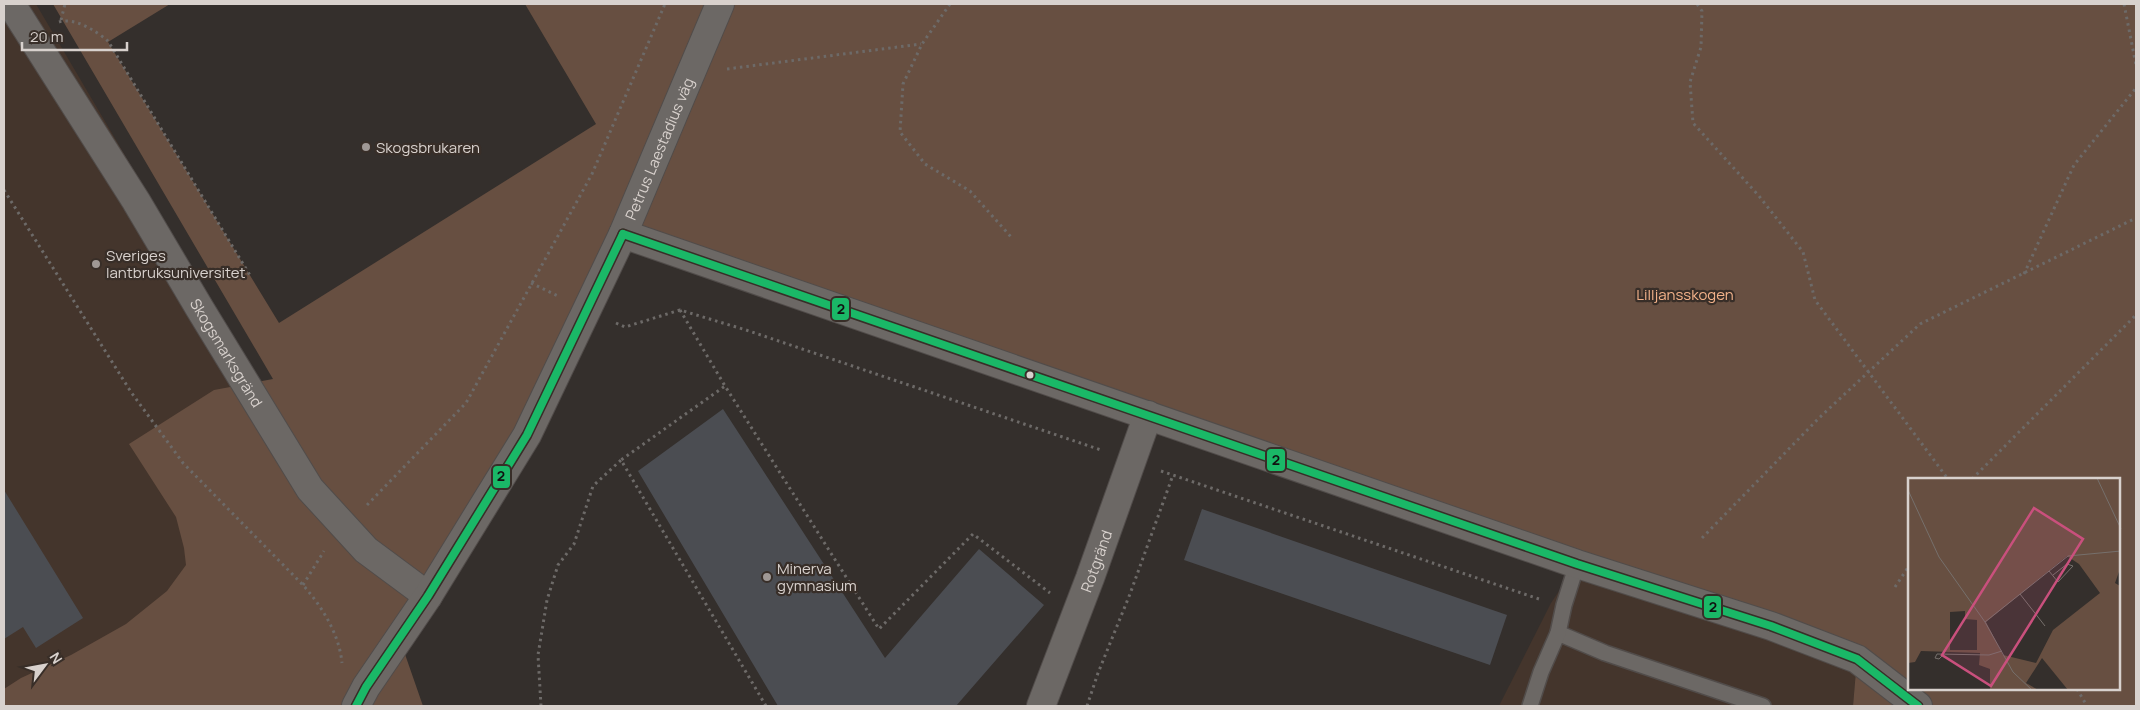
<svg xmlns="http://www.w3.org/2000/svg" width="2140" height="710" font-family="Manrope,sans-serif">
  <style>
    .built { fill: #44352c }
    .green { fill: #674f41; fill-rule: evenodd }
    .building { fill: #4b4d52 }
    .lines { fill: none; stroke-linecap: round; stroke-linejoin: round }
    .lane-casing { stroke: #514c4a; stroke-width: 18 }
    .street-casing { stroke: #514c4a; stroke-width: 30 }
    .path { stroke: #6d6a68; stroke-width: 3; stroke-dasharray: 2.5 4; stroke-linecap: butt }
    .lane { stroke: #6c6865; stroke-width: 15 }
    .street { stroke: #6c6865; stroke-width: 28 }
    .bus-1-casing { stroke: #382e28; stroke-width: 11 }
    .bus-1 { stroke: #1ab867; stroke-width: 8 }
    .poi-dot { fill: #9f9895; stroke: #382e28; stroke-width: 2 }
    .bus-dot { fill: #d8d1cd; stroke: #382e28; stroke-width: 2 }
    .labels { text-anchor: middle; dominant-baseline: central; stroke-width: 4.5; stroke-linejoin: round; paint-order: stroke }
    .poi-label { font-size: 15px; fill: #d8d1cd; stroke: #382e28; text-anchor: start }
    .street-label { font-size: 15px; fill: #d8d1cd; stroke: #382e28 }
    .park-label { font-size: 15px; fill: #f3b28a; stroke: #382e28 }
    .inset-road { fill: none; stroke: #76706c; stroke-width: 1 }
    .view { fill: #c9507d; fill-opacity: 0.15; stroke: #c9507d; stroke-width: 2.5 }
    .inset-edge { fill: none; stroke: #d8d1cd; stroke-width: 2.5 }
    .line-badge { stroke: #382e28; stroke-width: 2 }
    .pale-badge-label { font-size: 14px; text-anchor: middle; font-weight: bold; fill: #111 }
  </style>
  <rect width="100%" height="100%" fill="#342f2c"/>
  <g class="built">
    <path d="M4 4H36L341 523 4 706Z"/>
    <path d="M1577 564 1857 659 1853 706H1499L1551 603Z"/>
  </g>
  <path class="green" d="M53 4H170L108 42 279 323 596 124 525 4H2136V706H1853L1857 659 623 234 399 637 423 706H4V689L21 678 71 655 126 624 167 591 186 565 184 548 176 517 129 444 214 390 273 379ZM1909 479H2119V689H1909Z"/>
  <g class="building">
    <path d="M723 409 885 658 979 549 1044 605 956 706H778L638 471Z"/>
    <path d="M4 490 83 618 36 648 23 627 4 639Z"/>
    <path d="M1202 509 1507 615 1490 665 1184 560Z"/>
  </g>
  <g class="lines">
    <defs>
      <g id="lane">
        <path d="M1558 633 1605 653 1763 706"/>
        <path d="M1530 706 1541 672 1558 633 1564 605 1577 564"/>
      </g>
      <g id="street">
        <path id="s1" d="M11 4 136 201 200 309 310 489 366 550 428 596"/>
        <path d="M623 234 1577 564 1771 626 1857 659 1918 706"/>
        <path id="s2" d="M356 706 366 687 428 596 527 435 623 234 720 4"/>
        <path id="s3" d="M1041 706 1090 578 1148 415"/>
      </g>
    </defs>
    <use href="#lane" class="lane-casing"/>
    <use href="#street" class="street-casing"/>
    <g class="path">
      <path d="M950 4 922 44 903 84 900 132 925 164 970 191 1012 238"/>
      <path d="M1697 4 1702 11 1701 47 1690 82 1693 123 1759 196 1803 252 1815 300 1948 479"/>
      <path d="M2124 4 2136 65"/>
      <path d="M61 20 65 4"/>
      <path d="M59 22C75 17 96 31 108 41L251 277"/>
      <path d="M727 69 921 44"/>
      <path d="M4 190 131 392 183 463 303 585C322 607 339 633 342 663"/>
      <path d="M2024 274 2074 165 2136 88"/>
      <path d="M531 283 558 296"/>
      <path d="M680 310 725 386"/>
      <path d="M616 323 625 327 680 310 746 330 1101 450"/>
      <path d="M1161 471 1539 599"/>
      <path d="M1972 479 2136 315"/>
      <path d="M367 505 466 403 592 174 665 4"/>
      <path d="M1702 538 1819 418 1920 324 2136 218"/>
      <path d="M303 585 324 551"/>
      <path d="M1895 587 1909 566"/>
      <path d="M2077 689 2087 706"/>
      <path d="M541 706 538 655 547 600 558 565 574 544 593 486 621 460"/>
      <path d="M766 706 621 460 725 386 879 629 973 534 1050 593"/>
      <path d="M1087 706 1098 673 1130 594 1173 475"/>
    </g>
    <use href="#lane" class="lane"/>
    <use href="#street" class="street"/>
    <defs>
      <g id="bus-1">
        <path d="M623 234 1577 564 1771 626 1857 659 1918 706"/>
        <path d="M356 706 366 687 428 596 527 435 623 234"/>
      </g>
    </defs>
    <use href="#bus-1" class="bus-1-casing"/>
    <use href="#bus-1" class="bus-1"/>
  </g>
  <g class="poi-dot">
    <circle cx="366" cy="147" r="5"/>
    <circle cx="96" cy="264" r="5"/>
    <circle cx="767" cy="577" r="5"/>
  </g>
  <circle class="bus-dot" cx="1030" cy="375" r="4.5"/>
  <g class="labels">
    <g class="poi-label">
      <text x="376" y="147">Skogsbrukaren</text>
      <text x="106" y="255">Sveriges<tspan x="106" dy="17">lantbruksuniversitet</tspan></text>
      <text x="777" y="568">Minerva<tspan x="777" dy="17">gymnasium</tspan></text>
    </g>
    <g class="street-label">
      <text stroke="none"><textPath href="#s2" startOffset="636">Petrus Laestadius väg</textPath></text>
      <text stroke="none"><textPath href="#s1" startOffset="410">Skogsmarksgränd</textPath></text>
      <text stroke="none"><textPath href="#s3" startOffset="155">Rotgränd</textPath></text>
    </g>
    <g class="park-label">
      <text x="1685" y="294">Lilljansskogen</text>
    </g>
  </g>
  <g transform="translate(1908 478)">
    <rect width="212" height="212" fill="#342f2c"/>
    <path d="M0 0H212V91L207 105 212 108V212H160L134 180 118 205 132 213 82 212V191L71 187 72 175 13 173 7 184 0 185ZM159 78 171 86 192 115 145 152 128 185 95 177 78 144ZM57 133V141L69 142V172H42V134Z" fill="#674f41" fill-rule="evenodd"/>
    <path class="inset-road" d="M189 0 213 51M0 12 31 79 77 144 105 194 125 213M141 93 150 104 165 88 159 86 145 97M112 116 137 148M77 144 160 78 213 73M35 177 31 181 27 180 29 176 81 177 94 173"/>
    <path class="view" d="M126 30 175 61 83 208 34 177Z"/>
    <rect width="212" height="212" class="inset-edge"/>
  </g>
  <g class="line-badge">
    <rect x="831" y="297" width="19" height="24" rx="5" fill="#1ab867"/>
    <rect x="1266" y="448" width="20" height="24" rx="5" fill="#1ab867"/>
    <rect x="492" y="465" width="19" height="24" rx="5" fill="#1ab867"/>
    <rect x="1703" y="595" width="19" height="24" rx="5" fill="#1ab867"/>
  </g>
  <g class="pale-badge-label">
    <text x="841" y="314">2</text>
    <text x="1276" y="465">2</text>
    <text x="501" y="481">2</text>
    <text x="1713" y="612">2</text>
  </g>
  <rect width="2140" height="710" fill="none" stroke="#d8d1cd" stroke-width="10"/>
  <g transform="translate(45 665) rotate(58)" stroke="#382e28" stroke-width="4" paint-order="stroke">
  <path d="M0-4L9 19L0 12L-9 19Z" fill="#d8d1cd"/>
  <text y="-8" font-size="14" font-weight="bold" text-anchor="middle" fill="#d8d1cd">N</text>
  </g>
  <path d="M22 42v8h105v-8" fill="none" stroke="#d8d1cd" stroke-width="2.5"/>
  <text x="30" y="42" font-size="15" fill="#d8d1cd" stroke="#382e28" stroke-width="4" paint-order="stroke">20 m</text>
</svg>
